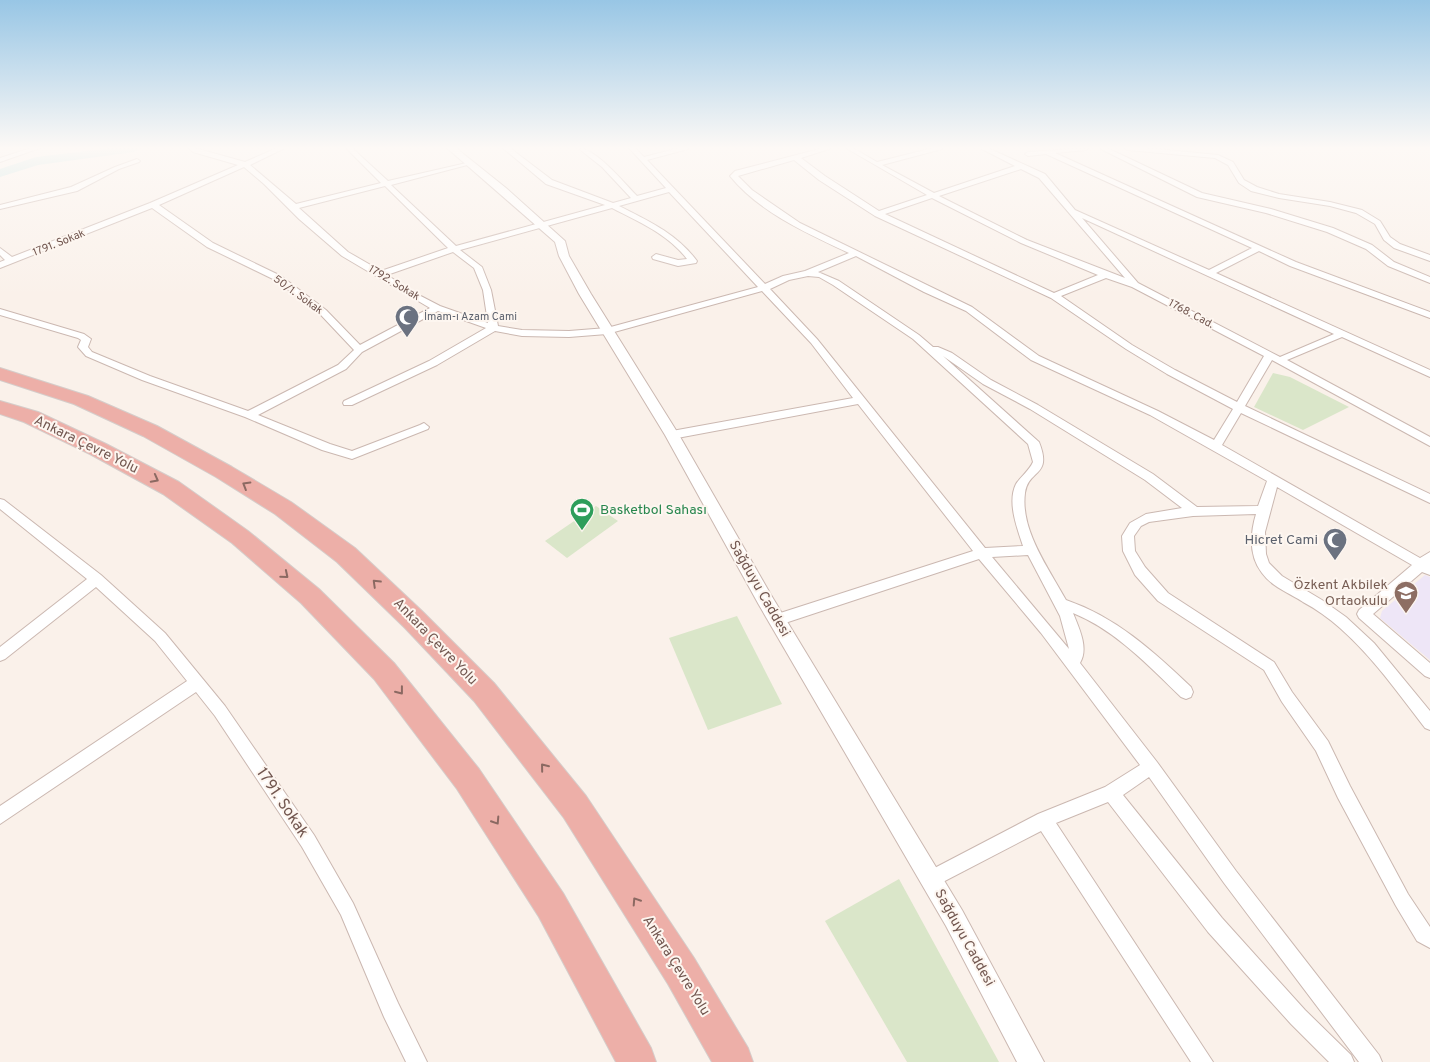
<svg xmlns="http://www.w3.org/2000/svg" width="1430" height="1062" font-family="Overpass,sans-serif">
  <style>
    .education { fill: #eee6f7 }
    .green { fill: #dae6c9 }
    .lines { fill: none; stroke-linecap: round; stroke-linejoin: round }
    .river { fill: #c0e2e1; fill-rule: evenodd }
    .minor-casing { stroke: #cbb8b1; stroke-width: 2 }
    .tertiary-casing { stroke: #cbb8b1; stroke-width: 2 }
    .motorway-casing { stroke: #d5cdca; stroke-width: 2 }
    .minor { fill: #fff; fill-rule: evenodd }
    .tertiary { fill: #fff; fill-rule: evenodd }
    .motorway { fill: #edafa8; fill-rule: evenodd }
    .oneway { stroke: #8b6962 }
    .labels { text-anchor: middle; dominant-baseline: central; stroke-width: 4; stroke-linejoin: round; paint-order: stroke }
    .far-street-label { font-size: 11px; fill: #725750; stroke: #fdf6f0 }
    .far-worship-label { font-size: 11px; fill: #5b616d; stroke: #fdf6f0; text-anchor: start }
    .street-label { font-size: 14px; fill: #725750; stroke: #fdf6f0 }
    .leisure-label { font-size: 14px; fill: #27864d; stroke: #fdf6f0; text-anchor: start }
    .worship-label { font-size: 14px; fill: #5b616d; stroke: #fdf6f0; text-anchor: end }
    .education-label { font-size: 14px; fill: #785e54; stroke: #fdf6f0; text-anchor: end }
    .near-street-label { font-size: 16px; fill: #725750; stroke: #fdf6f0 }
  </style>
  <rect width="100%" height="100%" fill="#faf1ea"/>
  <path class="education" d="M1425 575 1430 577V660L1380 618 1382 611Z"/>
  <g class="green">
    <path d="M1273 373 1290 377 1349 407 1303 430 1254 407Z"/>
    <path d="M596 506 618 521 567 558 545 541Z"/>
    <path d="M737 616 782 704 708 730 669 638Z"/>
    <path d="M899 879 999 1062H907L825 921Z"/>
  </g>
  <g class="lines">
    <path class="river" d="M113 148H140L134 152 38 165 0 177V169L36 157Z"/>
    <defs>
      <g id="minor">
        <path d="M31 148H40L0 162V158Z"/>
        <path d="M189 148H195L245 162 277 148H285L250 165 296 204 381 183 346 148H352L388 181 471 162V164L391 185 456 246 605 205 546 184 503 148H510L552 180 613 203 631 198 602 167 578 148C596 148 624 183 637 196L666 188 629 148H635L644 157 679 148H689L688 149 647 160 765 284 783 276 805 271 849 253C807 233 760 213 730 176L735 171 823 148H832L801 158 825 176 879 211 927 195 846 148H853L877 162 933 148H943L942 149 882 165 934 193 1015 166 980 148H988L1045 174 1075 210 1209 270 1252 248 1046 154 1028 156 1025 154 1028 152 1089 148 1086 150 1055 153 1296 262 1430 312V318L1290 266 1259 251 1216 273 1430 370V377L1342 337 1287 360 1430 437V446L1272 360 1245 406 1430 494V503L1241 413 1222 445 1420 558 1430 552V575L1422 572 1373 614 1430 663V678L1425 676 1359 618 1357 614 1359 610 1412 565 1277 487 1265 532 1266 554 1269 563 1282 576 1322 600 1346 617 1374 643 1430 711V730L1425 728C1398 693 1373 657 1340 628 1329 618 1316 609 1303 602 1289 593 1272 587 1262 573 1249 556 1250 534 1256 514L1193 516 1149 522 1141 526 1134 536 1135 551 1145 567 1168 593 1274 662 1292 692 1328 741 1350 786 1408 894 1430 927V948L1417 941 1396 906 1338 798 1316 751 1282 702 1264 670 1158 601 1135 575 1123 551 1122 536 1130 523 1146 514 1182 508 1145 480 1030 409 983 384 943 356 1039 442C1053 477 1028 469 1025 493 1020 530 1049 569 1066 600 1116 617 1153 651 1191 687L1193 692 1191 697 1186 699 1181 697C1148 665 1115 630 1073 613 1079 628 1089 648 1080 663L1157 762 1236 871 1379 1055 1382 1062H1359L1224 883 1149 777 1123 795 1222 918 1305 1010 1351 1055 1354 1062H1329L1291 1024 1208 932 1108 802 1056 823 1213 1062H1191L1041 831 937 885 931 888 925 885 922 879 925 873 1038 814 1105 787 1140 765 1041 633 979 559 776 626 771 624 769 620 771 616 973 551 858 404 672 439 668 438 666 435 672 431 853 398 811 343 762 291 607 334 569 337 522 336 495 331 437 365 352 405H344L343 403 344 401 429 361 486 328 438 311 362 352 346 369 258 415 330 444 352 451 420 425 424 423 429 427 428 429 352 459 322 450 245 417 142 380 86 356 78 347 81 340 78 338 0 315V309L84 334 91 339 88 347 92 352 150 376 248 411 338 365 354 350 320 314 275 280 207 247 152 208 0 268V262L5 260 0 255V248L12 257 150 203 238 165 193 152ZM794 160 819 180 875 216 1051 298 1126 349 1167 374 1233 409 1214 440 1158 411 1039 356 972 307 800 223 752 190 738 176ZM244 167 264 184 299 219 342 256 430 308 360 345 326 310 281 276 213 243 159 205ZM1021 169 1039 178 1125 278 1027 240 939 196ZM385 186 448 248 381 271 348 252 299 208ZM669 192 758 287 607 328 569 331 522 330 498 326 491 290 482 267 460 250 612 208C639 222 668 234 687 259L678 260 656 254 652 257 653 259 678 266 696 263 697 261C677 234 649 221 619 206ZM932 198 1021 243 1098 275 1054 293 885 214ZM1082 218 1334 334 1280 357 1138 283ZM453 252 474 268 483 290 488 323 440 306 413 292 387 275ZM856 256 924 292 966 311 1031 360 1150 415 1267 481 1258 506 1197 507 1153 474 1038 405 991 380 952 353 938 347H933L919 335 839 281 818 272ZM808 276 819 277 833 285 913 339 1028 444 1033 462C1029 471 1021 476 1016 484 1007 502 1017 528 1023 546L985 548 817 339 770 289 789 280ZM1106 278 1132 287 1264 356 1237 402 1175 370 1132 345 1061 296ZM1028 555 1060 616 1069 649 992 557Z"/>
        <path d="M1099 148H1107L1202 193 1271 209 1333 228 1372 245 1394 262 1430 277V283L1388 266 1366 249 1327 232 1266 213 1197 197Z"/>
        <path d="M1125 148H1146L1218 155 1233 162 1244 180 1257 187 1279 194 1330 202 1362 210 1380 221 1390 237 1400 244 1430 255V261L1394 248 1384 240 1375 224 1356 213 1330 206 1279 198 1251 191 1239 183 1228 165 1215 158 1128 150Z"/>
        <path d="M137 159 140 161 139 162 119 169 77 191 0 209V205L71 187 115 167Z"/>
        <path d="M0 499 4 500 101 575 165 633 225 706 314 835 353 903 398 1003 427 1062H406L384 1017 341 915 302 847 215 716 196 692 0 824V806L187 681 155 641 96 587 5 659 0 661V647L87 579 0 509Z"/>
      </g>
      <path id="tertiary" d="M447 148H456L506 188 565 241 569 256 591 294 679 435 771 595 962 910 1044 1062H1017L946 926 759 605 665 435 579 294 559 256 555 242Z"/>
      <g id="motorway">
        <path d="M0 368 88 396 157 426 232 467 291 502 355 548 423 612 494 683 586 796 694 958 748 1048 753 1062H712L668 984 564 818 474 701 405 628 337 562 275 514 216 477 143 436 74 404 0 380Z"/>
        <path d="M0 401 38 412 106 444 179 482 248 531 319 589 394 663 479 769 563 893 651 1048 656 1062H616L539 917 457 789 374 679 301 603 232 543 163 494 90 454 24 422 0 414Z"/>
      </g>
    </defs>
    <use href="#minor" class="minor-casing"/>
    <use href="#tertiary" class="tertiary-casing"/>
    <use href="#motorway" class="motorway-casing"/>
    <use href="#minor" class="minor"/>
    <use href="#tertiary" class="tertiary"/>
    <use href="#motorway" class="motorway"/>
  </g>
  <defs><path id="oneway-chevron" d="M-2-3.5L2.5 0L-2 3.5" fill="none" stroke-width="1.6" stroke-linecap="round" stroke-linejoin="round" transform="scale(1.25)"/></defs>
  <g class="oneway">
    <use href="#oneway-chevron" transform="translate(155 479) rotate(28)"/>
    <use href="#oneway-chevron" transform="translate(246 485) rotate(-149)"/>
    <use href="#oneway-chevron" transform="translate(285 575) rotate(40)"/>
    <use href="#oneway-chevron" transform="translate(376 583) rotate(-136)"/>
    <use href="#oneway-chevron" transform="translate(400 691) rotate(52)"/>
    <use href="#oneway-chevron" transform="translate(544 767) rotate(-129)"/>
    <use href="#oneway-chevron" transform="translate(496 821) rotate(57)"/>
    <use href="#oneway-chevron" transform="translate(636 901) rotate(-123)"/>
  </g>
  <linearGradient id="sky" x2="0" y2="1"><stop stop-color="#98c6e5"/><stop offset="0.5" stop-color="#fdf9f6"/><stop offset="1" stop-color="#fdf9f6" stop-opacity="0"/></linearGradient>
  <rect width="1430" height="296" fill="url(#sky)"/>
  <defs>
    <symbol id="mosque-pin" viewBox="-11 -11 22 30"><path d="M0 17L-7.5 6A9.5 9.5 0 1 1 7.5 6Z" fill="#6b7280" stroke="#fdf6f0"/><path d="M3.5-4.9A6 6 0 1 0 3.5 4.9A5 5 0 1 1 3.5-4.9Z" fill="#fff"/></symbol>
    <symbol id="stadium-pin" viewBox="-11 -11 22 30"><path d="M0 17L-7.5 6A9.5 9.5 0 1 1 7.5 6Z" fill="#2e9e5b" stroke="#fdf6f0"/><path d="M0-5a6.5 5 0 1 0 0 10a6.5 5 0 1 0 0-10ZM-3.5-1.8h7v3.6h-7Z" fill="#fff"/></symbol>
    <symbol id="school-pin" viewBox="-11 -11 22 30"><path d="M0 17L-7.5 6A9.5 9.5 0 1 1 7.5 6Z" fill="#8d6e63" stroke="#fdf6f0"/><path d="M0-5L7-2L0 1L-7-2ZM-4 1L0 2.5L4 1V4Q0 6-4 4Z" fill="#fff"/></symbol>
  </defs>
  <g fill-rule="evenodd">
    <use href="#mosque-pin" x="393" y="303" width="28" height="38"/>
    <use href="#stadium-pin" x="568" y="496" width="28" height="38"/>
    <use href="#mosque-pin" x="1321" y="526" width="28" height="38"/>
    <use href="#school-pin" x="1392" y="579" width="28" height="38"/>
  </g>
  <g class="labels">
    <g class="far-street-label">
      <text transform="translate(59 243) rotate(-22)">1791. Sokak</text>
      <text transform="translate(394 283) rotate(31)">1792. Sokak</text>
      <text transform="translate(298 295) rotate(36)">50/1. Sokak</text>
      <text transform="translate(1191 314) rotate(28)">1768. Cad.</text>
    </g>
    <g class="far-worship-label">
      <text x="424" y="317">İmam-ı Azam Cami</text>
    </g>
    <g class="street-label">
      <text transform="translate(86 445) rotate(26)">Ankara Çevre Yolu</text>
      <text transform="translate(759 589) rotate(60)">Sağduyu Caddesi</text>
      <text transform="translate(435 642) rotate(46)">Ankara Çevre Yolu</text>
      <text transform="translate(964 938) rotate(61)">Sağduyu Caddesi</text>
      <text transform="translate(676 966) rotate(58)">Ankara Çevre Yolu</text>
    </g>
    <g class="leisure-label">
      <text x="600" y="510">Basketbol Sahası</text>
    </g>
    <g class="worship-label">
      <text x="1318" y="540">Hicret Cami</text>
    </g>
    <g class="education-label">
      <text x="1388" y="585">Özkent Akbilek<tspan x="1388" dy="16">Ortaokulu</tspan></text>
    </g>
    <g class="near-street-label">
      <text transform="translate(282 803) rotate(56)">1791. Sokak</text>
    </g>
  </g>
</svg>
